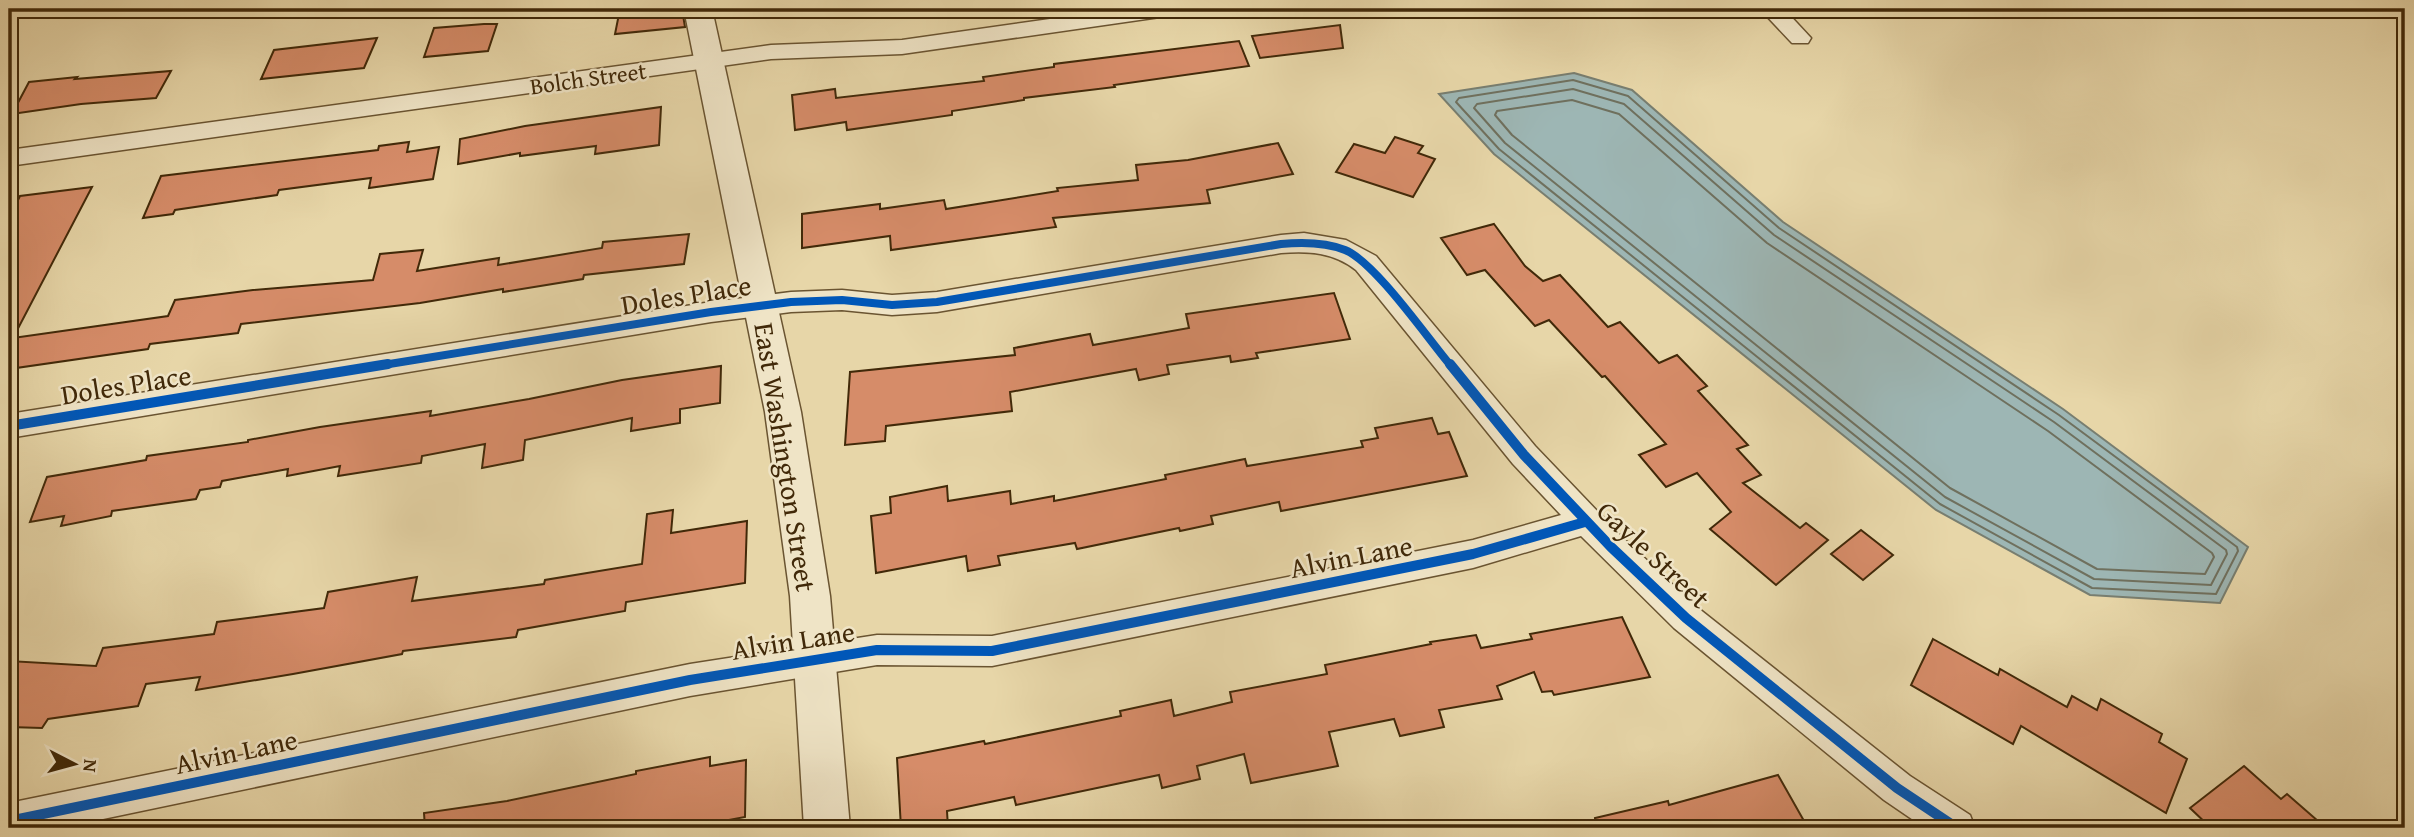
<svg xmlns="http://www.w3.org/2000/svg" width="2414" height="837" font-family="'Gentium Book Plus',serif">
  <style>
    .water { fill: #9db6b4; stroke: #787e70; stroke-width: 2 }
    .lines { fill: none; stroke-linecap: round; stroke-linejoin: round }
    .shore { stroke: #6f705e; stroke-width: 2 }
    .building { fill: #d68c69; stroke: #412909; stroke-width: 2 }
    .minor-casing { stroke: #6a5431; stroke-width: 3 }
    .tertiary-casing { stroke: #6a5431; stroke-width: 3 }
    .minor { fill: #efe4c6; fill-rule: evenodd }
    .tertiary { fill: #efe4c6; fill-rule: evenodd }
    .cycleway-far1-casing { stroke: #efe4c6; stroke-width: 11 }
    .cycleway-casing { stroke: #efe4c6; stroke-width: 14 }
    .cycleway-far1 { stroke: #0057b8; stroke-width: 8 }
    .cycleway { stroke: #0057b8; stroke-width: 10 }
    .labels { text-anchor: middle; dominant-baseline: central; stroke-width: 5; stroke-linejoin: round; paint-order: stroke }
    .far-street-label { font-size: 23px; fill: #412909; stroke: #efe4c6 }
    .street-label { font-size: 28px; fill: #412909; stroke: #efe4c6 }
  </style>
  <rect width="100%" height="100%" fill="#e7d6a8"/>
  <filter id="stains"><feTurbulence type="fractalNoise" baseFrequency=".00286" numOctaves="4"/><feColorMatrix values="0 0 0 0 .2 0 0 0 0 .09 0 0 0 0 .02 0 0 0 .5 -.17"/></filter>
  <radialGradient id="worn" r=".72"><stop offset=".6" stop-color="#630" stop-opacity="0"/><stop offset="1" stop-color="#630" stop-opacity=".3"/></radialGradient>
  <path class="water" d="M1574 73 1632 90 1783 222 2063 409 2248 547 2220 603 2090 595 1936 510 1494 154 1439 94Z"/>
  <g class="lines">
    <g class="shore">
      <path d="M1573 80 1628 96 1779 228 2059 415 2237 547 2238 551 2216 594 2092 588 1940 504 1499 149 1456 102 1459 98Z"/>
      <path d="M1573 89 1624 104 1774 235 2054 422 2226 550 2227 554 2211 585 2094 579 1945 497 1505 143 1474 108 1477 104Z"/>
      <path d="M1572 100 1619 114 1767 243 2048 431 2212 553 2214 557 2205 574 2097 569 1950 488 1512 135 1495 115 1497 111Z"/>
    </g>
  </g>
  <g class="building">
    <path d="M620 9H682L685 27 615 34Z"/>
    <path d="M484 24H497L488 51 424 57 434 28Z"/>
    <path d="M1340 25 1343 48 1260 58 1252 36Z"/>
    <path d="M377 38 364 68 261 79 274 50Z"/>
    <path d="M1239 41 1249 66 1114 85 1115 87 1024 98V100L952 111V115L847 130 846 122 795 130 792 95 835 89 836 98 984 81 983 77 1054 67V64Z"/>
    <path d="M171 71 156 98 81 104 12 114 29 82 77 77 75 79Z"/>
    <path d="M661 107 659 145 595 154 596 146 520 156V153L458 164 460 139 525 126Z"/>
    <path d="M1395 137 1423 146 1418 153 1435 159 1413 197 1336 172 1354 144 1385 153Z"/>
    <path d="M409 142 407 152 439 147 433 179 369 188 371 178 279 190 277 195 175 210 173 214 143 218 161 176 378 150 379 146Z"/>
    <path d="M1278 143 1293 174 1207 190 1210 203 1053 218 1056 227 891 250 890 236 802 248V214L880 204V209L944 200 946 209 1058 191 1057 188 1138 180 1136 165 1188 160Z"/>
    <path d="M92 187 13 338 168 316 175 300 253 290 373 280 380 254 423 250 417 271 499 258 498 265 602 248 603 242 689 234 684 264 584 275 583 279 503 292V289L420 303 241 324 238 333 150 344 148 349 9 369V218L20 196Z"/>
    <path d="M1494 224 1525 266 1543 281 1560 275 1608 327 1620 322 1659 363 1677 355 1707 386 1698 391 1748 445 1737 449 1761 475 1743 483 1800 528 1806 523 1828 540 1776 585 1710 529 1731 512 1697 473 1666 487 1639 455 1666 444 1605 376 1602 377 1549 320 1535 326 1485 270 1467 275 1441 238Z"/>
    <path d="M1334 293 1350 339 1256 353 1258 358 1231 362 1230 356 1167 365 1169 374 1139 380 1136 369 1010 392 1012 411 886 426 885 441 845 445 850 372 1015 355 1014 348 1090 334 1093 345 1189 328 1186 314Z"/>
    <path d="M721 366 720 403 680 409V423L631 431 632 418 525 440 523 460 482 468 485 444 422 456 421 463 338 476 340 466 287 476 288 469 222 481 220 487 200 490 196 499 112 511 111 516 61 526 64 516 30 522 47 477 146 460 147 456 248 442V440L320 427 431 411 430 416 529 399 622 380Z"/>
    <path d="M1432 418 1438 434 1449 432 1467 476 1281 511 1279 502 1211 516 1213 524 1180 531 1179 528 1077 549 1075 543 998 556 1000 565 968 571 966 556 876 573 871 516 891 513 890 497 947 486 948 501 1010 491 1011 504 1054 496V501L1166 479 1165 475 1245 459 1247 466 1363 447 1361 441 1378 438 1375 428Z"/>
    <path d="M673 510 671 533 747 521 745 583 626 602 625 611 518 630 516 637 403 651 402 654 293 674 196 690 200 677 146 684 138 706 48 719 42 728 9 727V661L96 666 103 648 214 634 217 622 324 608 328 592 417 577 412 601 544 584 545 580 642 564 647 514Z"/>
    <path d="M1861 530 1893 555 1863 580 1831 554Z"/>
    <path d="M1622 617 1650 677 1554 695 1552 691 1542 692 1534 672 1497 686 1502 699 1439 710 1444 727 1400 736 1394 719 1329 732 1338 766 1251 783 1244 754 1197 766 1200 779 1162 788 1159 775 1016 805 1014 797 947 811 948 828H901L897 758 984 741 985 744 1121 716 1120 711 1171 700 1174 716 1232 702 1230 692 1327 674 1325 665 1431 644 1430 642 1476 635 1481 648 1532 639 1530 634Z"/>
    <path d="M1933 639 1998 675 2000 669 2067 707 2072 696 2097 710 2101 699 2162 734 2159 742 2187 759 2166 813 2021 726 2013 744 1911 685Z"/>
    <path d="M710 757V766L746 760 745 817 686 828H425L424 813 507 801 636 774V771Z"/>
    <path d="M2244 766 2281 799 2287 794 2326 828H2211L2190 808Z"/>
    <path d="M1778 775 1808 828H1596L1595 818 1668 801 1669 805Z"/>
  </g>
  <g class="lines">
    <defs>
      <g id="minor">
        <path d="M1121 9H1178L1175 14 1167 16 902 54 771 59 9 166V150L771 45 902 40Z"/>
        <path d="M1760 9H1784L1811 38 1808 43H1792Z"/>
        <path d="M1304 233 1346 240 1376 256 1535 446 1622 537 1698 608 1910 776 1970 815 1975 828H1925L1884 800 1674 628 1581 536 1473 568 992 666 877 665 690 696 60 828H9V803L690 664 877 635 992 636 1473 540 1561 515 1513 464 1356 270C1333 252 1309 251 1281 253L937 312 892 315 842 310 791 312 711 322 9 438V414L711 302 791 292 842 290 892 295 937 292 1281 235Z"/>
      </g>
      <path id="tertiary" d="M684 9H712L801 412 830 596 850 828H804L790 596 765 412Z"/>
    </defs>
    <use href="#minor" class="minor-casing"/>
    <use href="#tertiary" class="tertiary-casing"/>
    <use href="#minor" class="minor"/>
    <use href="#tertiary" class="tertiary"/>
    <defs>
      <path id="cycleway-far1" d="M377 366 711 312 791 302 842 300 892 305 937 302 1281 244C1303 242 1325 242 1345 250 1375 262 1428 339 1451 366"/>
      <g id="cycleway">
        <path d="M1450 364 1524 455 1611 547 1686 618 1897 788 1957 828"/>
        <path d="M9 426 388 364"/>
        <path d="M9 821 690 680 877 650 992 651 1473 554 1585 522"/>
      </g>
    </defs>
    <use href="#cycleway-far1" class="cycleway-far1-casing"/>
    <use href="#cycleway" class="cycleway-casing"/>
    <use href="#cycleway-far1" class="cycleway-far1"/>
    <use href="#cycleway" class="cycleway"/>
  </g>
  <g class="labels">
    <g class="far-street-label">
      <text transform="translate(588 78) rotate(-8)">Bolch Street</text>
    </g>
    <g class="street-label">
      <text transform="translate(686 294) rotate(-9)">Doles Place</text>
      <text transform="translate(126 384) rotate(-9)">Doles Place</text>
      <text transform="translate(786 457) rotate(81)">East Washington Street</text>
      <text transform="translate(1654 554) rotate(43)">Gayle Street</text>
      <text transform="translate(1351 556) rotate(-11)">Alvin Lane</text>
      <text transform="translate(793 640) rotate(-9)">Alvin Lane</text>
      <text transform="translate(236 751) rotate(-12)">Alvin Lane</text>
    </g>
  </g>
  <rect width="2414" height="837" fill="none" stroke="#e7d6a8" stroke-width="35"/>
  <rect x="10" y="10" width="2393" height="816" fill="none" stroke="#412909" stroke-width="3.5"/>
  <rect x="18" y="18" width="2379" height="802" fill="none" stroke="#412909" stroke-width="2"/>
  <g transform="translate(74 764) rotate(96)" stroke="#efe4c6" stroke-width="5" paint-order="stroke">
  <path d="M0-5L12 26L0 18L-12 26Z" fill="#412909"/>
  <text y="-10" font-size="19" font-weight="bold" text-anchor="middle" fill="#412909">N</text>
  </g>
  <rect width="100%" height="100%" filter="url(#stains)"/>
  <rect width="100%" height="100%" fill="url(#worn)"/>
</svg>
